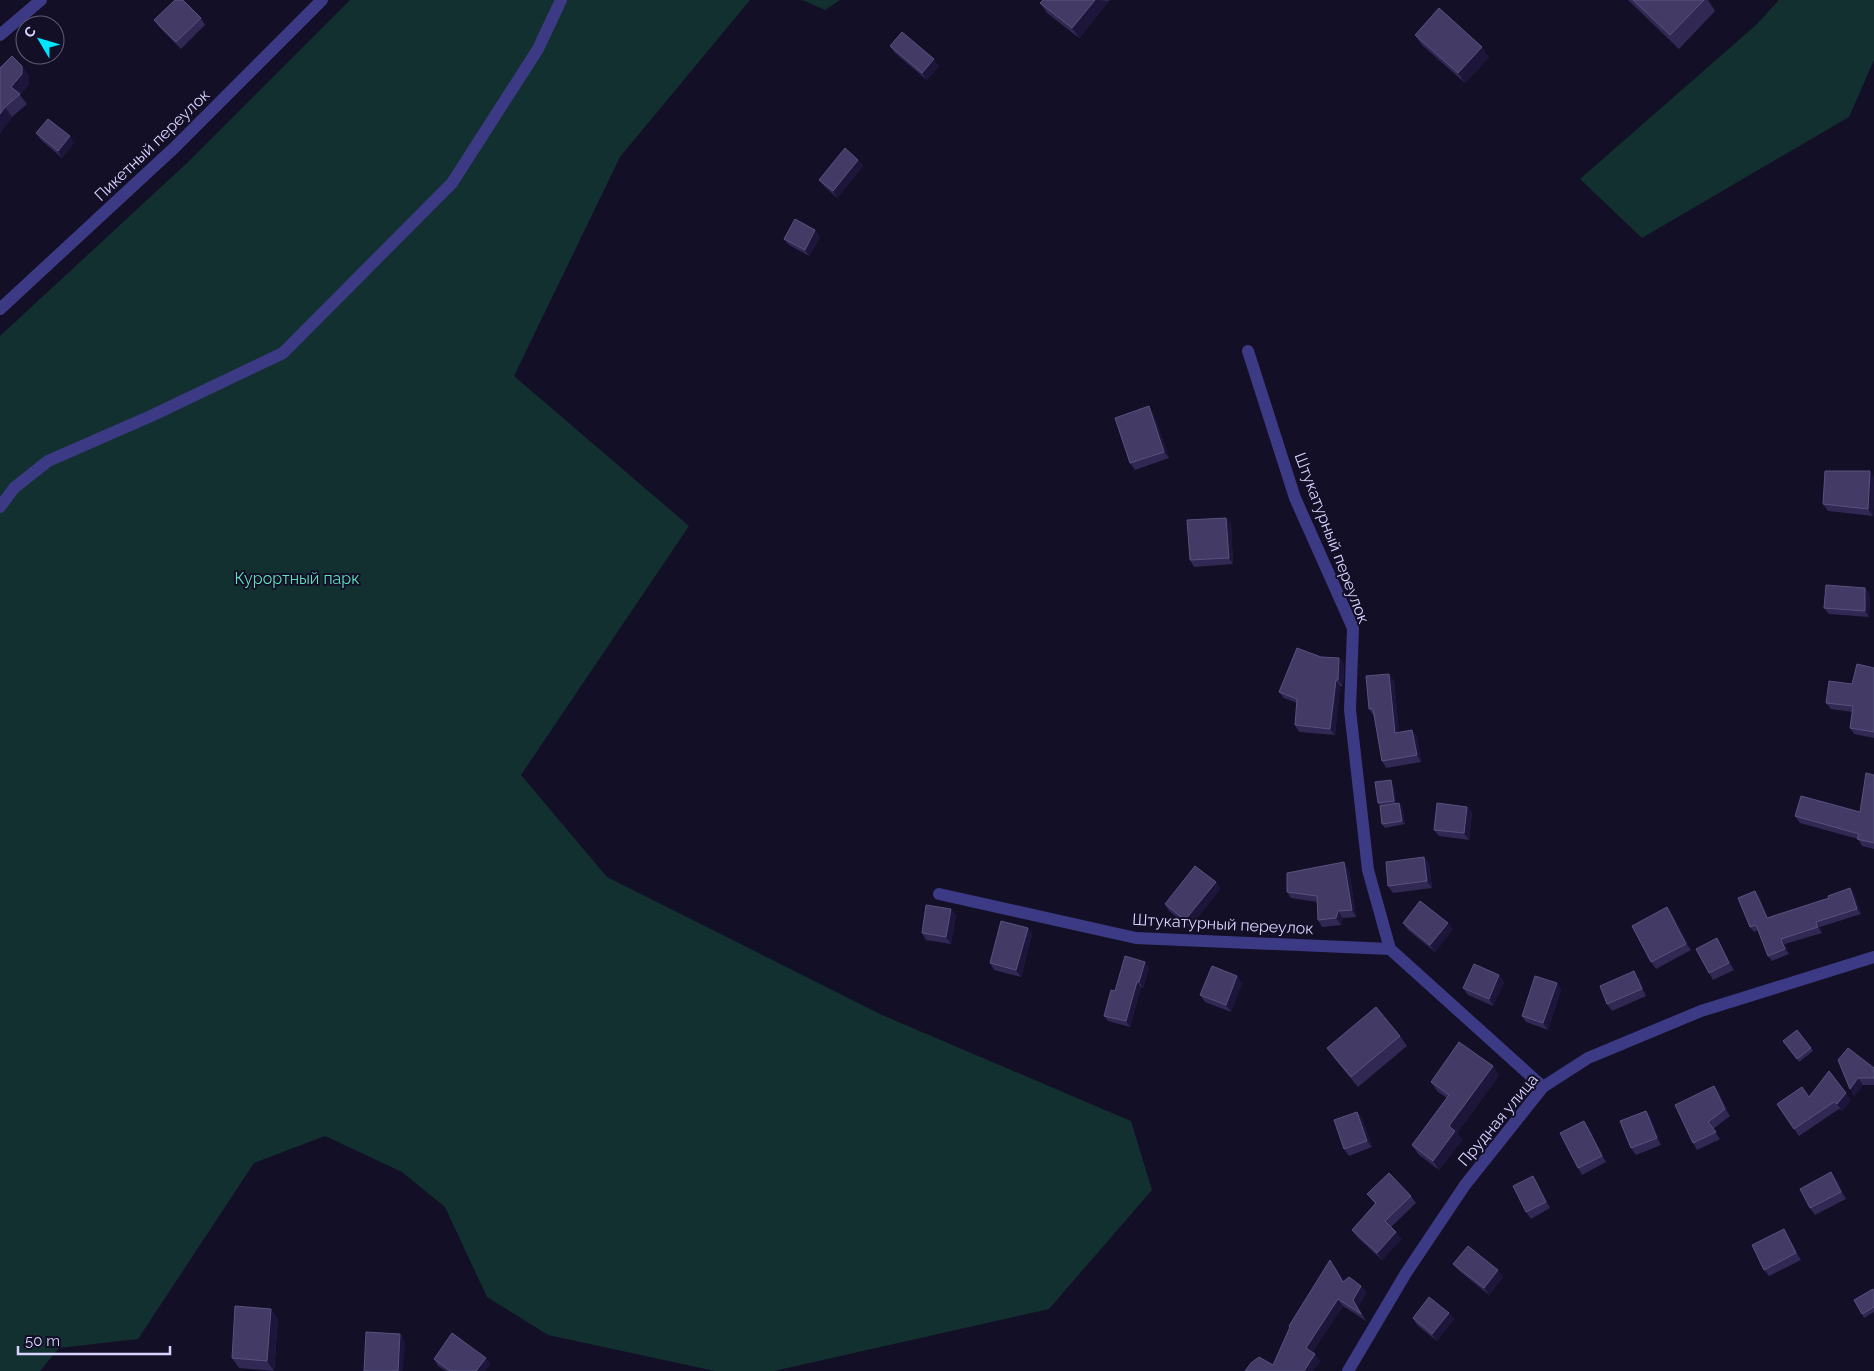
<svg xmlns="http://www.w3.org/2000/svg" width="1874" height="1371" font-family="Raleway,sans-serif">
  <style>
    .green { fill: #12302f }
    .lines { fill: none; stroke-linecap: round; stroke-linejoin: round }
    .street { stroke: #3d3a85; stroke-width: 12 }
    .wall { fill: #312854 }
    .shaded-wall { fill: #1d163a }
    .building { fill: #433a66; stroke: #5a527e }
    .labels { text-anchor: middle; dominant-baseline: central; stroke-width: 4; stroke-linejoin: round; paint-order: stroke }
    .street-label { font-size: 16px; fill: #d9d4ff; stroke: #130f26 }
    .park-label { font-size: 16px; fill: #5fe0c0; stroke: #130f26 }
  </style>
  <rect width="100%" height="100%" fill="#130f26"/>
  <g class="green">
    <path d="M350 0H750L620 157 514 376 689 526 521 775 607 877 882 1015 1131 1121 1152 1190 1049 1309 774 1371H715L548 1335 487 1297 445 1207 402 1172 325 1136 254 1163 138 1339 59 1348 40 1371H0V336L187 163Z"/>
    <path d="M802 0H840L825 10Z"/>
    <path d="M1779 0H1874V60L1849 117 1642 238 1580 179 1756 25Z"/>
  </g>
  <g class="lines">
    <g class="street">
      <path d="M0 35 41 0"/>
      <path d="M0 309 174 148 322 0"/>
      <path d="M1248 351 1295 498 1353 628 1350 710 1368 870 1390 949"/>
      <path d="M0 507 14 488 48 461 151 416 283 353 452 183 538 49 561 0"/>
      <path d="M939 894 1136 938 1390 949 1543 1087"/>
      <path d="M1348 1371 1406 1273 1465 1185 1543 1087 1588 1058 1701 1011 1874 957"/>
    </g>
  </g>
  <g class="wall">
    <path d="M1043 0H1109V1L1079 38 1047 13 1040 3Z"/>
    <path d="M1628 0H1708L1715 11 1679 49Z"/>
    <path d="M201 18 205 25 181 49 159 27 154 20Z"/>
    <path d="M1415 35 1489 57 1465 83 1422 45Z"/>
    <path d="M890 46 939 66 927 80 895 53Z"/>
    <path d="M0 68 29 76V84L20 95 27 104 12 117 0 133Z"/>
    <path d="M36 133 74 143 62 158 41 140Z"/>
    <path d="M858 160 863 166 837 198 824 186 819 180Z"/>
    <path d="M815 230 820 237 809 256 789 245 784 239Z"/>
    <path d="M1153 413 1169 458 1135 470 1130 463Z"/>
    <path d="M1874 477 1873 516 1828 511 1823 504Z"/>
    <path d="M1226 518 1231 524 1233 564 1194 567 1190 560Z"/>
    <path d="M1865 588 1870 595 1869 617 1829 614 1824 608Z"/>
    <path d="M1339 658 1344 665 1343 686H1340L1335 735 1299 732 1295 725 1297 703 1284 698 1279 692Z"/>
    <path d="M1874 668V738L1854 734 1850 728 1852 712 1831 709 1826 703Z"/>
    <path d="M1389 674 1394 681 1399 733 1412 730 1417 737 1421 762 1386 768 1382 761 1374 716 1369 709Z"/>
    <path d="M1874 775V849L1862 846 1858 839 1800 823 1795 816 1860 812Z"/>
    <path d="M1393 783 1396 803 1402 806 1405 824 1385 828 1382 824 1380 806 1378 803Z"/>
    <path d="M1467 807 1472 813 1469 840 1439 836 1434 830Z"/>
    <path d="M1424 857 1429 864 1432 888 1393 893 1388 886Z"/>
    <path d="M1349 869 1356 917 1343 918 1341 925 1322 927 1318 920 1317 902 1291 898 1287 892Z"/>
    <path d="M1216 882 1220 889 1190 927 1169 911 1165 904Z"/>
    <path d="M1850 888 1854 894 1861 914 1820 927 1822 933 1785 944 1789 954 1772 961 1768 956 1758 930 1754 932 1750 927 1759 896 1768 918 1829 898Z"/>
    <path d="M1667 907 1672 914 1691 950 1656 969 1651 962Z"/>
    <path d="M956 915 951 944 926 940 922 933Z"/>
    <path d="M1403 923 1453 929 1435 952 1408 930Z"/>
    <path d="M1028 928 1032 934 1021 977 994 970 990 963Z"/>
    <path d="M1721 945 1734 970 1713 980 1709 973Z"/>
    <path d="M1145 962 1149 968 1143 988 1141 987 1130 1027 1108 1021 1104 1016 1115 991Z"/>
    <path d="M1499 975 1504 982 1493 1006 1468 995 1463 988Z"/>
    <path d="M1639 978 1646 996 1612 1011 1607 1004Z"/>
    <path d="M1242 983 1231 1012 1205 1002 1200 995Z"/>
    <path d="M1557 983 1561 990 1548 1030 1526 1022 1522 1016Z"/>
    <path d="M1797 1030 1813 1051 1799 1062 1783 1041Z"/>
    <path d="M1400 1036 1407 1046 1358 1087 1334 1058 1327 1048Z"/>
    <path d="M1838 1060 1874 1068V1085H1863L1854 1096 1850 1089Z"/>
    <path d="M1499 1075 1457 1133 1462 1140 1439 1170 1418 1154 1412 1145 1447 1098 1437 1091 1431 1082Z"/>
    <path d="M1714 1086 1719 1093 1730 1116 1713 1129 1720 1139 1697 1150 1693 1143Z"/>
    <path d="M1809 1097 1851 1100 1842 1111 1839 1109 1799 1136 1777 1104Z"/>
    <path d="M1646 1111 1650 1117 1661 1145 1636 1155 1631 1148Z"/>
    <path d="M1357 1112 1362 1118 1372 1147 1349 1156 1344 1149Z"/>
    <path d="M1589 1128 1606 1162 1582 1175 1578 1168Z"/>
    <path d="M1533 1176 1537 1183 1550 1208 1531 1219 1526 1212Z"/>
    <path d="M1836 1179 1846 1199 1815 1215 1810 1208Z"/>
    <path d="M1367 1194 1411 1196 1416 1203 1391 1227 1396 1232 1401 1239 1382 1260 1357 1237 1352 1230 1375 1204Z"/>
    <path d="M1784 1229 1788 1236 1801 1260 1769 1276 1764 1270Z"/>
    <path d="M1453 1264 1498 1270 1503 1277 1489 1295 1458 1270Z"/>
    <path d="M1335 1267 1343 1281 1361 1286 1366 1293 1358 1307 1366 1321 1343 1306 1312 1352 1320 1361 1313 1371H1245L1273 1365 1290 1328 1289 1326Z"/>
    <path d="M1874 1291V1312L1864 1318 1862 1314Z"/>
    <path d="M1449 1313 1454 1319 1437 1341 1417 1325 1413 1318Z"/>
    <path d="M278 1319 274 1371 239 1368 232 1358Z"/>
    <path d="M486 1358 490 1364 485 1371H446L438 1366 434 1359Z"/>
  </g>
  <g class="shaded-wall">
    <path d="M1095 0 1109 1 1079 38 1072 28Z"/>
    <path d="M1482 47 1489 57 1465 83 1458 73Z"/>
    <path d="M934 59 939 66 927 80 922 73Z"/>
    <path d="M22 66 29 76V84L20 95 11 87Z"/>
    <path d="M5 107 12 117 1 132 0 131V114Z"/>
    <path d="M70 136 74 143 62 158 58 151Z"/>
    <path d="M858 160 863 166 837 198 833 191Z"/>
    <path d="M815 230 820 237 809 256 805 250Z"/>
    <path d="M1149 406 1153 413 1169 458 1164 452Z"/>
    <path d="M1870 471 1874 477 1873 516 1868 509Z"/>
    <path d="M1226 518 1231 524 1233 564 1229 558Z"/>
    <path d="M1865 588 1870 595 1869 617 1865 611Z"/>
    <path d="M1339 658 1344 665 1343 686 1338 680Z"/>
    <path d="M1389 674 1394 681 1400 740 1395 733Z"/>
    <path d="M1336 680 1340 686 1335 735 1330 729Z"/>
    <path d="M1412 730 1417 737 1421 762 1417 755Z"/>
    <path d="M1391 780 1393 783 1396 804 1394 801Z"/>
    <path d="M1399 803 1402 806 1405 824 1402 821Z"/>
    <path d="M1467 807 1472 813 1469 840 1464 833Z"/>
    <path d="M1424 857 1429 864 1432 888 1427 881Z"/>
    <path d="M1344 862 1349 869 1356 917 1352 910Z"/>
    <path d="M1216 882 1220 889 1190 927 1185 920Z"/>
    <path d="M1850 888 1854 894 1861 914 1857 909Z"/>
    <path d="M1755 891 1759 896 1770 924 1767 918Z"/>
    <path d="M1667 907 1672 914 1691 950 1686 944Z"/>
    <path d="M951 909 956 915 951 944 946 937Z"/>
    <path d="M1338 911 1343 918 1341 925 1336 918Z"/>
    <path d="M1816 922 1820 927 1822 933 1818 927Z"/>
    <path d="M1448 923 1453 929 1435 952 1430 945Z"/>
    <path d="M1028 928 1032 934 1021 977 1016 970Z"/>
    <path d="M1717 938 1721 945 1734 970 1729 963Z"/>
    <path d="M1781 939 1785 944 1789 954 1785 949Z"/>
    <path d="M1145 962 1149 968 1143 988 1139 982Z"/>
    <path d="M1634 971 1639 978 1646 996 1642 989Z"/>
    <path d="M1499 975 1504 982 1493 1006 1489 999Z"/>
    <path d="M1237 976 1242 983 1231 1012 1226 1005Z"/>
    <path d="M1137 982 1141 987 1130 1027 1126 1021Z"/>
    <path d="M1557 983 1561 990 1548 1030 1543 1023Z"/>
    <path d="M1493 1066 1499 1075 1457 1133 1462 1140 1439 1170 1433 1161 1449 1126Z"/>
    <path d="M1858 1078 1863 1085 1854 1096 1850 1089Z"/>
    <path d="M1714 1086 1719 1093 1730 1116 1725 1109Z"/>
    <path d="M1846 1093 1851 1100 1842 1111 1837 1104Z"/>
    <path d="M1646 1111 1650 1117 1661 1145 1657 1138Z"/>
    <path d="M1357 1112 1362 1118 1372 1147 1367 1141Z"/>
    <path d="M1584 1121 1589 1128 1606 1162 1602 1156Z"/>
    <path d="M1831 1172 1836 1179 1846 1199 1841 1192Z"/>
    <path d="M1533 1176 1537 1183 1550 1208 1546 1202Z"/>
    <path d="M1784 1229 1788 1236 1801 1260 1796 1253Z"/>
    <path d="M1396 1232 1401 1239 1382 1260 1377 1253Z"/>
    <path d="M1498 1270 1503 1277 1489 1295 1484 1288Z"/>
    <path d="M1361 1286 1366 1293 1358 1307 1366 1321 1353 1300Z"/>
    <path d="M1338 1299 1343 1306 1311 1355 1306 1348Z"/>
    <path d="M271 1309 278 1319 274 1371 267 1361Z"/>
    <path d="M1449 1313 1454 1319 1437 1341 1432 1334Z"/>
    <path d="M400 1334 405 1341 403 1371H398Z"/>
    <path d="M1315 1354 1320 1361 1313 1371H1304Z"/>
    <path d="M486 1358 490 1364 485 1371H476Z"/>
  </g>
  <g class="building">
    <path d="M175 0H183L201 18 176 42 154 20Z"/>
    <path d="M1043 0H1095L1072 28 1040 3Z"/>
    <path d="M1633 0H1704L1670 35Z"/>
    <path d="M1439 8 1482 47 1458 73 1415 35Z"/>
    <path d="M902 32 934 59 922 73 890 46Z"/>
    <path d="M12 56 22 66V74L11 87 20 94 5 107 0 114V68Z"/>
    <path d="M48 119 70 136 58 151 36 133Z"/>
    <path d="M845 148 858 160 833 191 819 180Z"/>
    <path d="M795 219 815 230 805 250 784 239Z"/>
    <path d="M1149 406 1164 452 1130 463 1115 418Z"/>
    <path d="M1825 471H1870L1868 509 1823 504Z"/>
    <path d="M1226 518 1229 558 1190 560 1187 520Z"/>
    <path d="M1826 585 1865 588V611L1824 608Z"/>
    <path d="M1297 648 1321 657 1339 658 1338 680H1336L1330 729 1295 725 1297 699 1279 692Z"/>
    <path d="M1857 664 1874 668V732L1850 728 1853 706 1826 703 1829 681 1852 684Z"/>
    <path d="M1389 674 1395 733 1412 730 1417 755 1382 761 1373 709H1369L1366 676Z"/>
    <path d="M1866 773 1874 775V843L1857 839 1859 834 1795 816 1801 796 1860 812Z"/>
    <path d="M1391 780 1394 801 1378 803 1375 782Z"/>
    <path d="M1399 803 1402 821 1382 824 1380 806Z"/>
    <path d="M1437 803 1467 807 1464 833 1434 830Z"/>
    <path d="M1424 857 1427 881 1388 886 1386 862Z"/>
    <path d="M1344 862 1352 910 1338 911 1336 918 1318 920 1317 896 1287 892V873Z"/>
    <path d="M1195 866 1216 882 1185 920 1165 904Z"/>
    <path d="M1850 888 1857 909 1816 922 1818 927 1781 939 1785 949 1768 956 1756 925 1750 927 1738 898 1755 891 1767 918 1829 898 1828 896Z"/>
    <path d="M1420 901 1448 923 1430 945 1403 923Z"/>
    <path d="M926 905 951 909 946 937 922 933Z"/>
    <path d="M1667 907 1686 944 1651 962 1632 926Z"/>
    <path d="M1001 921 1028 928 1016 970 990 963Z"/>
    <path d="M1717 938 1729 963 1709 973 1696 949Z"/>
    <path d="M1125 956 1145 962 1139 982H1137L1126 1021 1104 1016 1111 990 1115 991Z"/>
    <path d="M1474 964 1499 975 1489 999 1463 988Z"/>
    <path d="M1212 966 1237 976 1226 1005 1200 995Z"/>
    <path d="M1634 971 1642 989 1607 1004 1600 986Z"/>
    <path d="M1535 976 1557 983 1543 1023 1522 1016Z"/>
    <path d="M1376 1007 1400 1036 1351 1077 1327 1048Z"/>
    <path d="M1797 1030 1811 1048 1797 1059 1783 1041Z"/>
    <path d="M1459 1042 1493 1066 1449 1126 1455 1131 1433 1161 1412 1145 1449 1095 1431 1082Z"/>
    <path d="M1848 1048 1874 1068V1078H1858L1850 1089 1838 1060Z"/>
    <path d="M1829 1071 1846 1093 1837 1104 1834 1102 1794 1129 1777 1104 1802 1087 1809 1097Z"/>
    <path d="M1714 1086 1725 1109 1708 1122 1716 1132 1693 1143 1675 1105Z"/>
    <path d="M1646 1111 1657 1138 1631 1148 1620 1121Z"/>
    <path d="M1357 1112 1367 1141 1344 1149 1334 1120Z"/>
    <path d="M1584 1121 1602 1156 1578 1168 1560 1133Z"/>
    <path d="M1831 1172 1841 1192 1810 1208 1800 1189Z"/>
    <path d="M1389 1173 1411 1196 1385 1221 1396 1232 1377 1253 1352 1230 1376 1203 1367 1194Z"/>
    <path d="M1533 1176 1546 1202 1526 1212 1513 1186Z"/>
    <path d="M1784 1229 1796 1253 1764 1270 1752 1245Z"/>
    <path d="M1468 1246 1498 1270 1484 1288 1453 1264Z"/>
    <path d="M1330 1260 1343 1282 1349 1277 1361 1286 1353 1300 1361 1314 1338 1299 1306 1348 1315 1354 1304 1371H1245L1251 1363 1259 1357 1273 1365 1290 1327 1289 1326Z"/>
    <path d="M1873 1289 1874 1291V1307L1862 1314 1854 1300Z"/>
    <path d="M1429 1297 1449 1313 1432 1334 1413 1318Z"/>
    <path d="M235 1306 271 1309 267 1361 232 1358Z"/>
    <path d="M366 1332 400 1334 398 1371H364Z"/>
    <path d="M452 1333 486 1358 476 1371H450L434 1359Z"/>
  </g>
  <g class="labels">
    <g class="street-label">
      <text transform="translate(152 145) rotate(-44)">Пикетный переулок</text>
      <text transform="translate(1332 538) rotate(69)">Штукатурный переулок</text>
      <text transform="translate(1223 924) rotate(3)">Штукатурный переулок</text>
      <text transform="translate(1498 1120) rotate(-50)">Прудная улица</text>
    </g>
    <g class="park-label">
      <text x="297" y="578">Курортный парк</text>
    </g>
  </g>
  <g transform="translate(40 40) rotate(308)"><circle r="24" fill="#130f26" stroke="#625e7d"/>
  <path d="M0-4L9 19L0 12L-9 19Z" fill="#00e5ff"/>
  <text y="-8" font-size="14" font-weight="bold" text-anchor="middle" fill="#d9d4ff">С</text>
  </g>
  <path d="M18 1346v8h152v-8" fill="none" stroke="#d9d4ff" stroke-width="2.5"/>
  <text x="25" y="1346" font-size="15" fill="#d9d4ff" stroke="#130f26" stroke-width="4" paint-order="stroke">50 m</text>
</svg>
